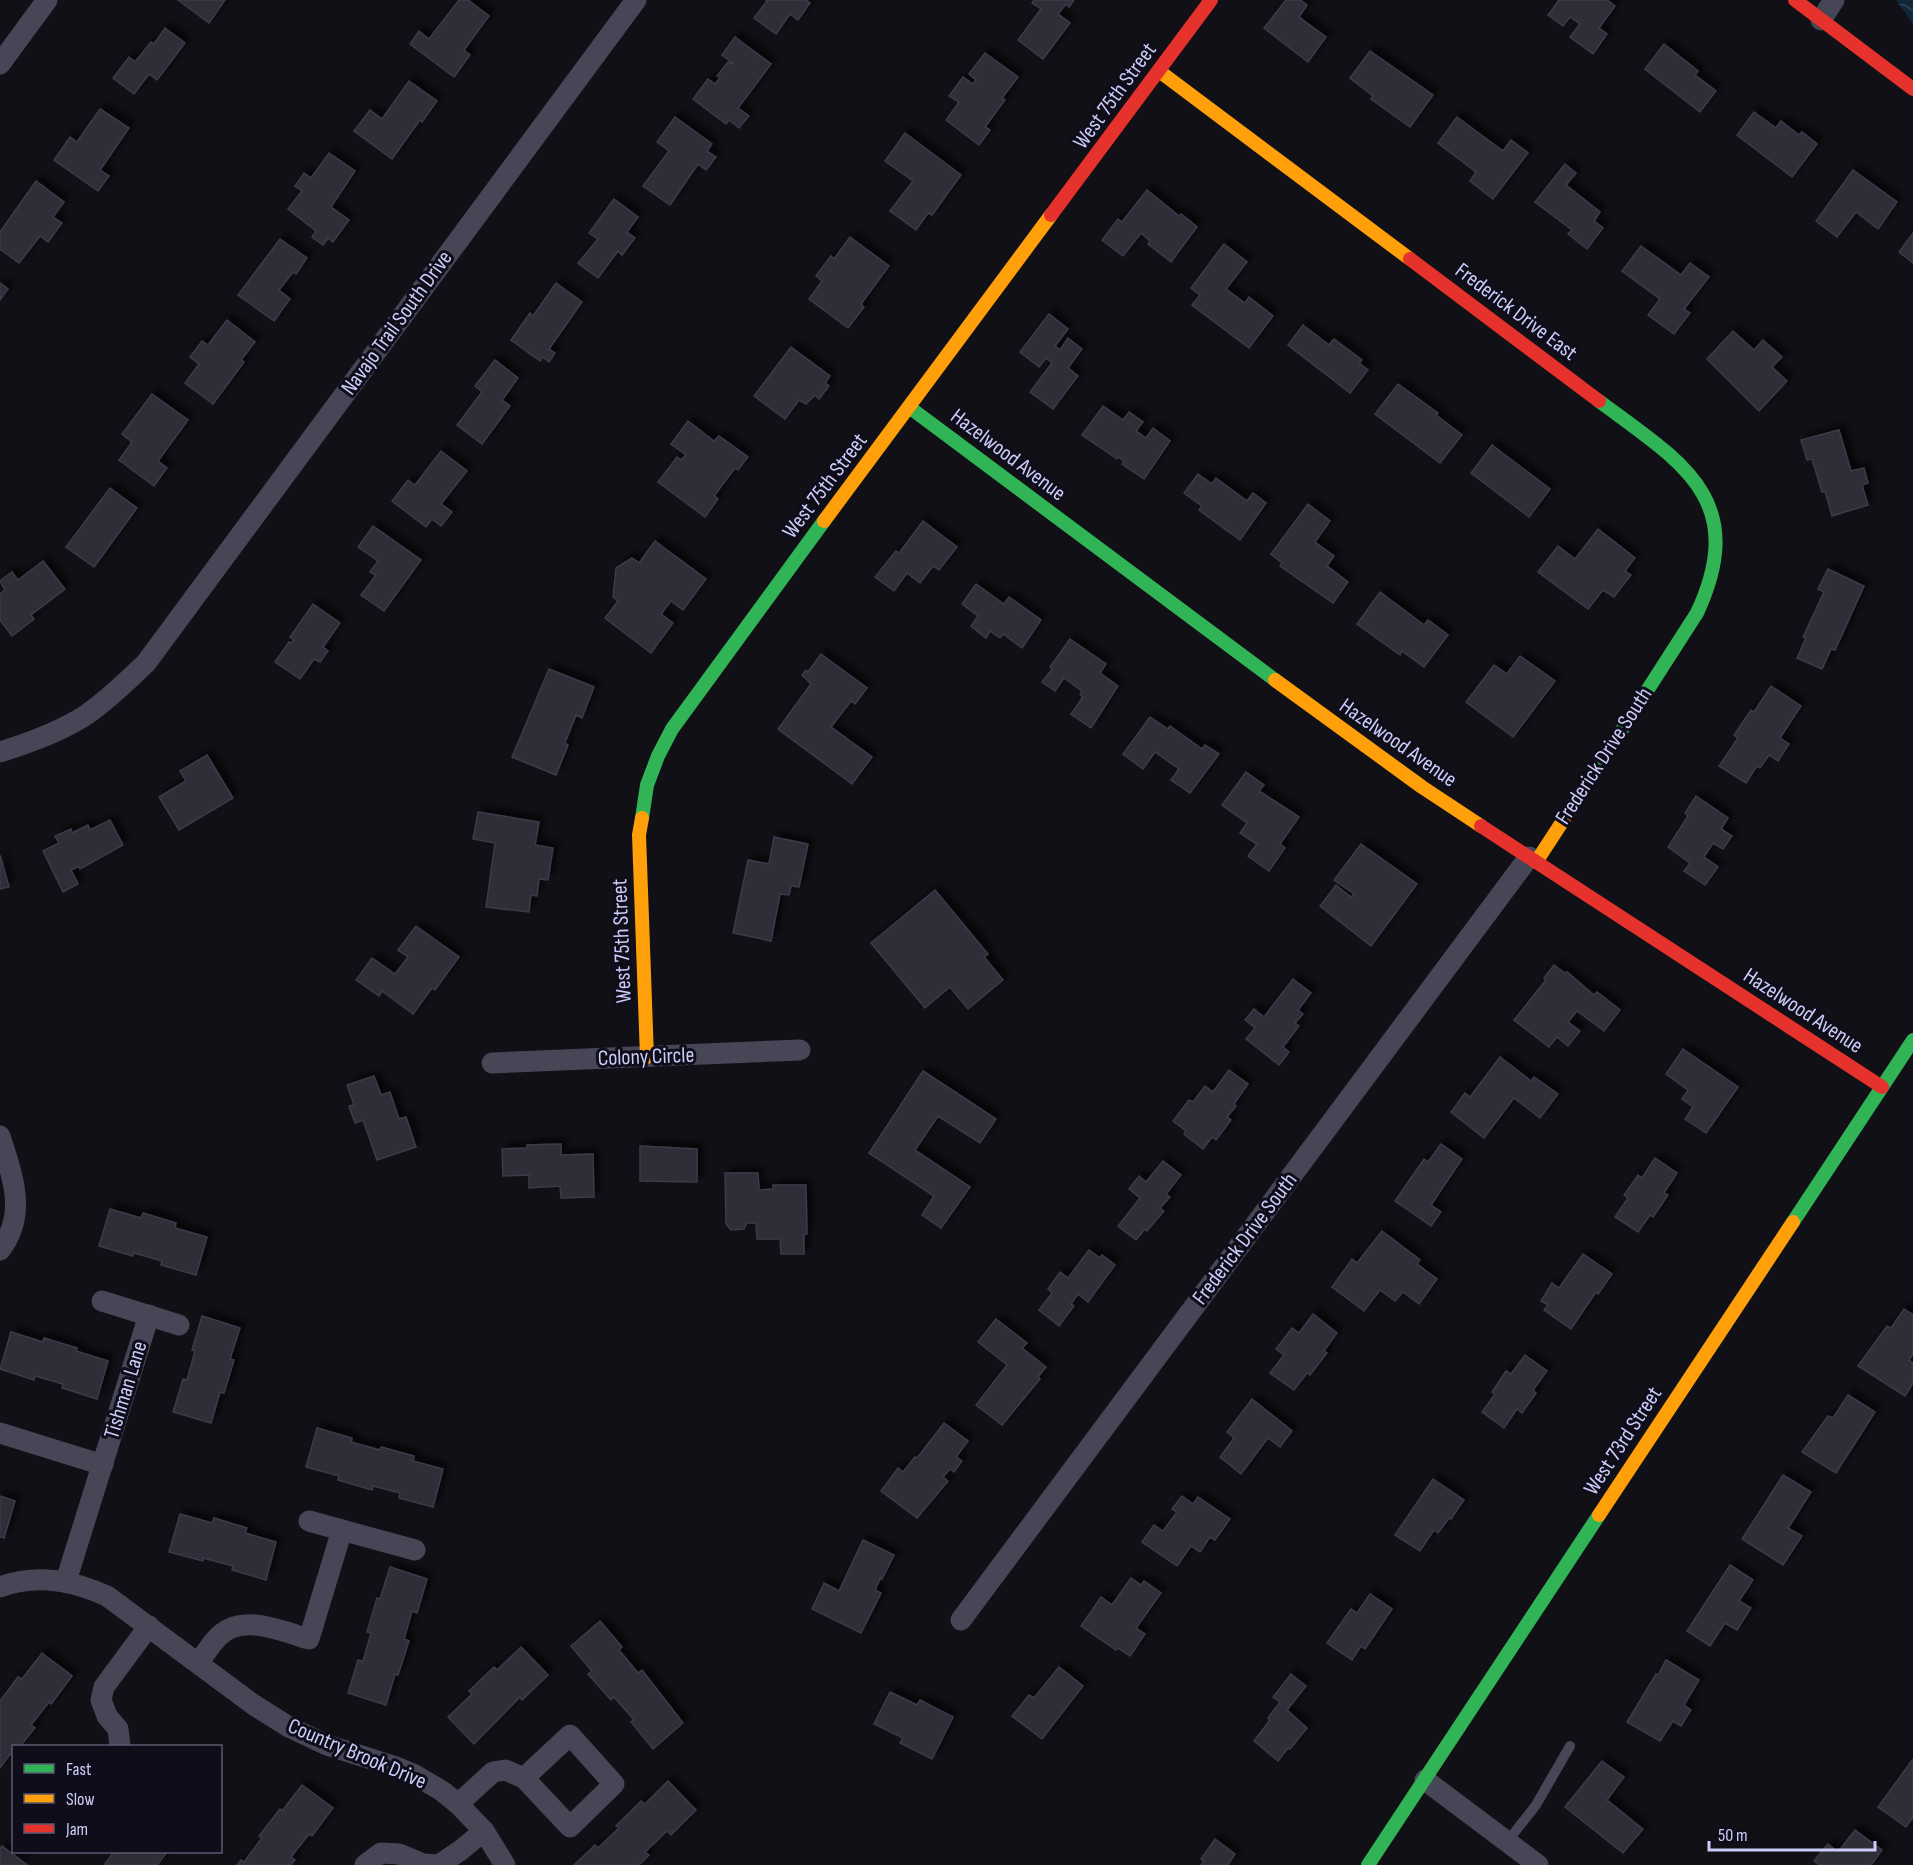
<svg xmlns="http://www.w3.org/2000/svg" width="1913" height="1865" font-family="'Sofia Sans Condensed',sans-serif">
  <style>
    .water { fill: url(#water-waves) }
    .building { fill: #2e2d39; stroke: #3c3a49; stroke-width: 1.5; filter: url(#shadow) }
    .lines { fill: none; stroke-linecap: round; stroke-linejoin: round }
    .lane { stroke: #464657; stroke-width: 10 }
    .street { stroke: #464657; stroke-width: 21 }
    .fast { stroke: #30b455; stroke-width: 14 }
    .slow { stroke: #ff9f0a; stroke-width: 14 }
    .jam { stroke: #e5322d; stroke-width: 14 }
    .labels { text-anchor: middle; dominant-baseline: central; stroke-width: 6; stroke-linejoin: round; paint-order: stroke }
    .street-label { font-size: 22px; fill: #ccccf8; stroke: #0e0d19 }
  </style>
  <defs>
    <pattern id="water-waves" width="16" height="10" patternUnits="userSpaceOnUse" patternTransform="scale(1.5)"><rect width="16" height="10" fill="#132539"/><path d="M0 5q4-4 8 0t8 0" fill="none" stroke="#344356"/></pattern>
    <filter id="shadow"><feDropShadow dx="5.5" dy="-5.5" stdDeviation="3" flood-color="#0009"/></filter>
  </defs>
  <rect width="100%" height="100%" fill="#101016"/>
  <path class="water" d="M1896 0H1913V24Z"/>
  <g class="building">
    <path d="M178 0H225L209 23Z"/>
    <path d="M459 0H468L489 16 464 50 470 55 454 77 410 44 419 31 429 39Z"/>
    <path d="M766 0H806L810 3 798 20 790 14 776 34 754 18 767 1Z"/>
    <path d="M1034 0H1074L1069 7 1066 4 1058 14 1070 23 1043 59 1018 40 1041 9 1032 3Z"/>
    <path d="M1286 0H1300L1307 5 1299 17 1326 37 1308 62 1264 28Z"/>
    <path d="M1559 0H1607L1615 6 1599 28 1607 34 1593 54 1570 37 1580 24 1570 17 1563 26 1548 15Z"/>
    <path d="M165 28 185 43 157 80 149 74 134 94 113 78 129 57 135 62 151 42 154 44Z"/>
    <path d="M735 37 771 64 738 108 749 116 739 128 729 120 726 124 693 99 708 79 715 84 720 78 717 76 728 62 732 64 733 63 722 55Z"/>
    <path d="M1664 44 1698 71 1695 75 1716 91 1700 112 1645 69Z"/>
    <path d="M1370 51 1433 95 1410 127 1371 99 1373 96 1350 78Z"/>
    <path d="M985 53 1018 77 1002 98 1005 100 985 127 990 130 979 145 946 120 959 102 949 96 963 77 973 84 976 80 969 74Z"/>
    <path d="M409 81 437 101 422 122 420 120 392 159 354 131 370 110 382 119Z"/>
    <path d="M100 109 129 128 100 170 109 176 98 191 54 160 70 137 77 142Z"/>
    <path d="M1754 112 1776 128 1781 121 1799 135 1802 132 1817 144 1792 177 1737 135Z"/>
    <path d="M675 117 712 144 707 151 716 157 706 170 698 164 670 205 643 186 669 151 657 142Z"/>
    <path d="M1457 117 1503 151 1511 140 1528 153 1493 199 1470 181 1476 172 1438 143Z"/>
    <path d="M905 133 961 175 932 215 928 213 916 230 890 211 913 181 885 161Z"/>
    <path d="M329 153 355 171 331 207 349 220 333 242 328 238 323 245 312 237 316 231 288 209 302 191 295 186 304 173 311 178Z"/>
    <path d="M1565 164 1576 173 1566 185 1600 212 1594 221 1603 228 1587 249 1568 234 1572 230 1535 202Z"/>
    <path d="M1853 170 1897 202 1878 229 1856 212 1837 237 1816 221Z"/>
    <path d="M36 181 64 202 53 217 62 223 48 242 40 236 19 263 0 249V232Z"/>
    <path d="M1147 190 1179 216 1181 214 1197 227 1171 262 1148 244 1150 241 1141 233 1123 256 1102 240 1118 219 1122 222Z"/>
    <path d="M614 199 638 217 627 232 635 238 622 255 618 251 598 278 578 263 598 239 589 233Z"/>
    <path d="M1913 233V263L1899 252Z"/>
    <path d="M850 237 889 266 861 304 864 307 848 328 809 299 822 281 816 276 831 256 834 259Z"/>
    <path d="M280 239 307 258 296 274 293 272 279 290 290 299 274 321 238 295Z"/>
    <path d="M1224 244 1247 262 1226 289 1245 303 1249 297 1273 316 1249 348 1192 305 1200 295 1191 288Z"/>
    <path d="M1641 246 1681 275 1690 263 1709 277 1684 309 1690 313 1674 334 1648 315 1660 299 1622 271Z"/>
    <path d="M0 283 8 289 0 300Z"/>
    <path d="M556 283 582 302 549 349 555 353 549 362 543 357 540 361 511 340 530 313 533 316Z"/>
    <path d="M1049 314 1068 329 1055 346 1060 350 1068 338 1082 349 1068 368 1078 376 1053 409 1030 392 1052 363 1046 358 1039 367 1020 352Z"/>
    <path d="M227 320 255 342 241 360 244 362 213 404 185 383 199 364 190 357 202 341 208 345Z"/>
    <path d="M1303 325 1329 345 1334 339 1362 360 1359 363 1368 370 1350 393 1288 345Z"/>
    <path d="M1733 331 1754 350 1763 340 1782 357 1772 367 1787 381 1759 411 1707 359Z"/>
    <path d="M791 347 830 376 825 383 829 386 819 399 815 395 806 404 799 400 785 419 754 396Z"/>
    <path d="M495 360 518 378 502 400 510 406 482 444 457 425 482 392 475 386Z"/>
    <path d="M1398 384 1438 413 1436 415 1462 435 1440 463 1375 414Z"/>
    <path d="M152 394 188 420 158 461 167 468 154 486 119 460 132 442 122 434Z"/>
    <path d="M1103 406 1123 420 1129 412 1143 422 1136 431 1146 438 1153 428 1170 441 1144 479 1122 464 1124 461 1118 457 1117 459 1082 435Z"/>
    <path d="M688 421 714 441 719 436 748 457 738 470 735 468 714 496 718 499 705 517 658 482 677 457 681 460 686 455 671 444Z"/>
    <path d="M1839 430 1851 471 1864 468 1868 483 1862 485 1868 505 1832 516 1825 491 1822 492 1812 459 1807 460 1801 440Z"/>
    <path d="M1492 445 1550 489 1529 517 1471 473Z"/>
    <path d="M441 451 467 471 441 504 452 512 441 526 432 519 426 527 392 501 408 480 415 485Z"/>
    <path d="M1198 474 1212 484 1216 478 1247 501 1253 493 1266 503 1240 540 1199 510 1202 506 1184 493Z"/>
    <path d="M110 488 137 508 94 567 66 547Z"/>
    <path d="M1308 504 1330 521 1315 542 1334 556 1327 566 1348 582 1333 603 1280 566 1282 563 1271 554Z"/>
    <path d="M923 521 957 547 939 570 933 566 920 583 907 573 894 591 875 577 896 551 899 553Z"/>
    <path d="M373 526 421 560 384 611 361 595 376 575 370 572 378 561 358 547Z"/>
    <path d="M1598 529 1635 558 1625 571 1631 575 1614 597 1603 590 1588 609 1538 572 1558 546 1575 559Z"/>
    <path d="M655 541 706 579 683 610 671 601 661 614 673 623 651 653 605 618 618 601 613 597 616 568 632 558 639 563Z"/>
    <path d="M43 561 65 589 31 615 34 619 12 636 0 620V594L5 590 0 581 12 572 18 580Z"/>
    <path d="M1828 569 1864 586 1835 650 1831 649 1822 669 1797 658 1806 638 1803 637 1824 592 1818 589Z"/>
    <path d="M976 584 1004 604 1009 597 1041 620 1022 648 1003 634 1000 638 990 631 986 638 971 626 978 616 962 604Z"/>
    <path d="M1380 592 1424 625 1428 620 1448 635 1424 667 1402 651 1400 655 1357 624Z"/>
    <path d="M313 604 340 623 323 647 328 651 320 662 314 659 300 679 275 662 289 642 291 643 294 640 290 637Z"/>
    <path d="M1070 639 1106 664 1100 673 1118 686 1091 728 1071 714 1083 697 1080 695 1082 691 1064 678 1055 691 1042 682 1052 669 1050 667Z"/>
    <path d="M821 654 867 688 855 704 851 701 831 727 872 757 852 784 778 729 811 684 802 675 806 670 808 672Z"/>
    <path d="M1520 656 1555 681 1513 737 1466 702 1494 665 1507 674Z"/>
    <path d="M549 669 594 687 582 718 576 715 565 743 568 745 556 775 512 757Z"/>
    <path d="M1771 686 1801 706 1780 738 1789 744 1778 761 1769 755 1760 768 1757 766 1746 783 1719 766 1738 738 1734 735 1751 710 1754 712Z"/>
    <path d="M1150 717 1168 729 1170 726 1202 749 1205 745 1219 754 1190 793 1171 780 1179 769 1155 752 1143 769 1123 754Z"/>
    <path d="M207 755 233 798 179 830 159 797 186 781 180 771Z"/>
    <path d="M1246 772 1264 785 1259 791 1299 817 1280 844 1285 848 1269 871 1248 856 1257 844 1240 833 1247 823 1222 805Z"/>
    <path d="M1696 796 1728 818 1721 829 1732 836 1723 849 1713 843 1704 857 1718 867 1705 885 1684 871 1690 863 1668 847 1688 816 1685 813Z"/>
    <path d="M478 812 539 822 535 845 553 848 548 880 539 879 537 896 531 895 529 912 486 907 495 843 473 839Z"/>
    <path d="M110 820 123 845 80 869 79 866 71 870 78 884 63 892 43 851 59 843 55 836 71 829 72 833 88 825 90 830Z"/>
    <path d="M774 837 808 844 799 887 791 886 789 895 780 894 771 941 733 933 748 860 769 864Z"/>
    <path d="M1361 844 1417 884 1371 946 1320 906 1336 885 1351 897 1354 894 1334 880Z"/>
    <path d="M0 855 9 887 0 889Z"/>
    <path d="M935 890 988 954 984 957 1003 980 968 1009 950 987 925 1008 871 943Z"/>
    <path d="M416 926 459 957 435 990 432 988 413 1014 382 991 379 996 356 980 372 958 395 974 408 957 398 950Z"/>
    <path d="M1554 965 1565 973 1567 972 1594 995 1597 992 1620 1010 1604 1031 1577 1011 1568 1022 1580 1031 1568 1046 1557 1037 1549 1047 1514 1020 1546 980 1544 978Z"/>
    <path d="M1293 979 1311 993 1298 1010 1303 1014 1295 1023 1299 1026 1283 1047 1289 1052 1279 1065 1246 1039 1255 1028 1245 1020 1254 1009 1264 1017Z"/>
    <path d="M1683 1049 1738 1087 1706 1133 1685 1119 1693 1107 1682 1099 1688 1090 1666 1074Z"/>
    <path d="M1500 1057 1531 1081 1534 1077 1558 1094 1540 1118 1514 1098 1484 1138 1451 1112 1465 1093 1470 1097Z"/>
    <path d="M1229 1070 1248 1084 1234 1104 1236 1106 1227 1117 1231 1120 1216 1140 1212 1137 1203 1149 1184 1134 1186 1131 1173 1121 1189 1100 1193 1102 1205 1086 1213 1092Z"/>
    <path d="M923 1071 996 1119 980 1143 938 1116 915 1150 970 1187 941 1228 922 1215 934 1196 869 1153Z"/>
    <path d="M374 1076 381 1095 390 1092 399 1119 406 1117 416 1147 377 1160 363 1120 355 1123 349 1106 354 1105 347 1085Z"/>
    <path d="M561 1144V1155L593 1154 594 1197 561 1198 560 1186 529 1188V1175L503 1176 502 1149 527 1148V1145Z"/>
    <path d="M1441 1144 1462 1159 1431 1205 1441 1212 1431 1226 1395 1201 1424 1159 1428 1162Z"/>
    <path d="M640 1146 697 1149V1182L640 1181Z"/>
    <path d="M1655 1158 1677 1173 1664 1193 1668 1195 1653 1217 1650 1215 1638 1232 1615 1217 1628 1198 1624 1195 1638 1175 1642 1178Z"/>
    <path d="M1163 1161 1181 1175 1166 1194 1170 1197 1160 1208 1164 1211 1147 1231 1145 1229 1136 1240 1118 1226 1140 1198 1129 1189 1139 1176 1146 1182Z"/>
    <path d="M725 1173H758L759 1190 773 1189V1185H806L807 1234H804V1254H781L780 1239H757L756 1223H747L744 1229 731 1230 726 1224Z"/>
    <path d="M110 1209 141 1218 143 1213 176 1223 175 1228 207 1237 196 1275 161 1265 162 1261 134 1253 133 1256 99 1246Z"/>
    <path d="M1382 1231 1420 1260 1417 1264 1437 1279 1419 1304 1403 1292 1395 1301 1380 1290 1364 1311 1332 1287 1352 1259 1357 1263Z"/>
    <path d="M1089 1250 1100 1258 1102 1255 1115 1265 1088 1302 1078 1294 1071 1304 1074 1306 1059 1326 1039 1310 1052 1293 1048 1289 1060 1272 1068 1278Z"/>
    <path d="M1583 1254 1612 1274 1598 1294 1596 1292 1571 1329 1544 1310 1548 1305 1541 1301 1552 1283 1559 1288Z"/>
    <path d="M1904 1309 1913 1315V1354L1909 1360 1913 1363V1383L1905 1396 1858 1366 1887 1326 1891 1328Z"/>
    <path d="M1313 1314 1337 1333 1324 1351 1327 1353 1310 1375 1307 1373 1294 1390 1270 1373 1284 1355 1276 1349 1292 1328 1299 1333Z"/>
    <path d="M202 1316 240 1328 230 1359 234 1360 224 1393 220 1392 211 1423 173 1412 183 1379 187 1380 195 1351 192 1350Z"/>
    <path d="M996 1319 1027 1343 1022 1348 1046 1367 1038 1377 1040 1379 1002 1425 976 1405 1007 1365 978 1342Z"/>
    <path d="M11 1332 43 1342 44 1338 77 1348 76 1351 108 1361 97 1399 62 1388 63 1384 35 1376 34 1380 0 1369Z"/>
    <path d="M1525 1355 1547 1371 1533 1390 1536 1393 1522 1413 1517 1409 1504 1428 1482 1412 1495 1394 1492 1392 1506 1371 1511 1374Z"/>
    <path d="M1848 1395 1875 1412 1836 1473 1802 1452 1828 1416 1833 1418Z"/>
    <path d="M1252 1399 1292 1431 1280 1447 1268 1438 1241 1474 1220 1457 1234 1438 1227 1432Z"/>
    <path d="M944 1423 968 1441 956 1457 962 1461 954 1472 950 1469 943 1477 948 1481 917 1518 881 1491 898 1468 903 1472 915 1457 917 1458Z"/>
    <path d="M317 1428 352 1438 351 1442 380 1450 381 1447 414 1456 413 1461 443 1469 433 1507 399 1498 400 1493 373 1486 372 1490 338 1480 339 1476 306 1467Z"/>
    <path d="M1783 1475 1811 1492 1788 1528 1802 1536 1783 1565 1742 1539Z"/>
    <path d="M1433 1479 1464 1500 1451 1519 1449 1518 1438 1533 1434 1530 1420 1551 1395 1535Z"/>
    <path d="M0 1496 15 1501 4 1538 0 1537Z"/>
    <path d="M1182 1496 1193 1504 1198 1497 1230 1519 1215 1540 1210 1537 1200 1552 1191 1546 1177 1566 1142 1542 1154 1525 1163 1531 1177 1512 1172 1509Z"/>
    <path d="M180 1514 212 1523 214 1518 247 1528 245 1533 276 1542 266 1580 232 1570 233 1566 203 1558V1561L169 1552Z"/>
    <path d="M863 1540 894 1555 882 1579 881 1577 875 1590 881 1593 861 1633 812 1609 824 1583 839 1591Z"/>
    <path d="M1730 1565 1753 1580 1739 1601 1751 1608 1737 1630 1725 1623 1710 1646 1687 1631Z"/>
    <path d="M390 1567 427 1579 417 1613 412 1611 404 1639 409 1641 398 1675 395 1674 386 1705 348 1693 358 1660 363 1661 371 1633 367 1632 377 1598 380 1599Z"/>
    <path d="M1131 1578 1141 1585 1144 1581 1161 1593 1136 1628 1145 1634 1130 1656 1118 1648 1116 1650 1081 1626 1101 1597 1112 1605Z"/>
    <path d="M1370 1594 1392 1609 1365 1649 1361 1646 1352 1660 1327 1643 1351 1609 1357 1613Z"/>
    <path d="M600 1621 622 1647 619 1650 638 1673 642 1670 683 1723 653 1749 631 1722 634 1720 614 1697 611 1700 588 1674 592 1671 571 1646Z"/>
    <path d="M521 1647 548 1675 522 1700 520 1697 474 1744 448 1717 472 1694 469 1691 494 1667 497 1670Z"/>
    <path d="M42 1653 72 1676 51 1704 49 1702 31 1725 35 1728 20 1746H14L13 1756 10 1754 0 1768V1701L18 1677 22 1679Z"/>
    <path d="M1666 1660 1699 1680 1684 1705 1691 1710 1681 1726 1673 1721 1660 1741 1627 1722 1656 1674 1658 1675Z"/>
    <path d="M1059 1667 1083 1686 1042 1739 1012 1716 1029 1695 1034 1698Z"/>
    <path d="M1291 1674 1306 1686 1287 1710 1307 1728 1290 1749 1288 1748 1278 1761 1254 1741 1270 1720 1268 1718 1280 1702 1273 1697Z"/>
    <path d="M890 1692 917 1705 920 1700 953 1717 932 1759 900 1743 903 1738 874 1724Z"/>
    <path d="M1913 1759V1817L1906 1827 1878 1807Z"/>
    <path d="M1602 1761 1624 1777 1607 1800 1643 1829 1623 1853 1565 1807Z"/>
    <path d="M668 1781 696 1810 671 1835 667 1831 645 1852 649 1855 639 1865H574L595 1845 598 1848 619 1828 616 1826 641 1801 645 1804Z"/>
    <path d="M302 1785 333 1808 312 1836 309 1834 291 1857 295 1860 291 1865H237L241 1860 244 1862 262 1838 259 1836 280 1809 282 1811Z"/>
    <path d="M1855 1830 1882 1850 1871 1865H1819L1814 1861 1828 1844 1838 1852Z"/>
    <path d="M1215 1839 1235 1854 1228 1865H1201L1204 1861 1201 1859Z"/>
    <path d="M2 1846 27 1865H0V1849Z"/>
    <path d="M114 1852H167L157 1865H104Z"/>
  </g>
  <g class="lines">
    <path class="lane" d="M1507 1842 1536 1805 1570 1746"/>
    <g class="street">
      <path d="M1821 20 1834 0"/>
      <path d="M0 64 47 0"/>
      <path d="M0 752C29 743 60 732 86 715 108 700 127 681 146 663L636 0"/>
      <path d="M492 1063 800 1050"/>
      <path d="M0 1136C12 1175 28 1214 0 1250"/>
      <path d="M102 1301 179 1325"/>
      <path d="M0 1433 103 1465"/>
      <path d="M309 1521 415 1550"/>
      <path d="M66 1581 149 1315"/>
      <path d="M0 1587C36 1573 74 1581 107 1596L254 1705 289 1727 327 1745 396 1767 415 1775 442 1791 458 1804 484 1831 505 1865"/>
      <path d="M961 1620 1529 857"/>
      <path d="M198 1663C205 1654 211 1644 219 1636 243 1613 281 1631 309 1639L342 1530"/>
      <path d="M570 1735 614 1784 570 1827 524 1778Z"/>
      <path d="M120 1746 118 1729 107 1716 101 1700 104 1687 149 1626"/>
      <path d="M1425 1780 1538 1865"/>
      <path d="M458 1804 493 1772 505 1770 524 1778"/>
      <path d="M365 1865 381 1853 399 1854 423 1864 439 1865 461 1850 484 1831"/>
    </g>
    <g class="fast">
      <path d="M909 407 1275 680"/>
      <path d="M1589 781 1697 613C1750 499 1681 462 1599 401"/>
      <path d="M642 818 647 785 658 756 672 729 824 521"/>
      <path d="M1793 1222 1913 1040"/>
      <path d="M1368 1865 1599 1515"/>
    </g>
    <g class="slow">
      <path d="M1159 71 1410 259"/>
      <path d="M824 521 1051 215"/>
      <path d="M1275 680 1422 787 1481 826"/>
      <path d="M642 818 639 835 647 1057"/>
      <path d="M1536 862 1589 781"/>
      <path d="M1599 1515 1793 1222"/>
    </g>
    <g class="jam">
      <path d="M1795 0 1913 89"/>
      <path d="M1051 215 1211 0"/>
      <path d="M1410 259 1599 401"/>
      <path d="M1481 826 1882 1087"/>
    </g>
  </g>
  <g class="labels">
    <g class="street-label">
      <text transform="translate(1115 96) rotate(-54)">West 75th Street</text>
      <text transform="translate(1516 312) rotate(37)">Frederick Drive East</text>
      <text transform="translate(397 323) rotate(-54)">Navajo Trail South Drive</text>
      <text transform="translate(1008 455) rotate(37)">Hazelwood Avenue</text>
      <text transform="translate(825 486) rotate(-53)">West 75th Street</text>
      <text transform="translate(1398 743) rotate(35)">Hazelwood Avenue</text>
      <text transform="translate(1604 756) rotate(-57)">Frederick Drive South</text>
      <text transform="translate(622 941) rotate(-92)">West 75th Street</text>
      <text transform="translate(1803 1011) rotate(33)">Hazelwood Avenue</text>
      <text transform="translate(646 1057) rotate(-2)">Colony Circle</text>
      <text transform="translate(1245 1239) rotate(-53)">Frederick Drive South</text>
      <text transform="translate(126 1390) rotate(-73)">Tishman Lane</text>
      <text transform="translate(1623 1441) rotate(-57)">West 73rd Street</text>
      <text transform="translate(357 1754) rotate(23)">Country Brook Drive</text>
    </g>
  </g>
  <rect x="12" y="1745" width="210" height="108" fill="#0e0d19" stroke="#5a5972" stroke-width="1.5"/>
  <rect x="24" y="1764" width="30" height="9" fill="#30b455" stroke="#5a5972" stroke-width="1.5"/>
  <text x="66" y="1775" font-size="18" fill="#ccccf8">Fast</text>
  <rect x="24" y="1794" width="30" height="9" fill="#ff9f0a" stroke="#5a5972" stroke-width="1.5"/>
  <text x="66" y="1805" font-size="18" fill="#ccccf8">Slow</text>
  <rect x="24" y="1824" width="30" height="9" fill="#e5322d" stroke="#5a5972" stroke-width="1.5"/>
  <text x="66" y="1835" font-size="18" fill="#ccccf8">Jam</text>
  <path d="M1709 1841v9h166v-9" fill="none" stroke="#ccccf8" stroke-width="3"/>
  <text x="1718" y="1841" font-size="18" fill="#ccccf8" stroke="#0e0d19" stroke-width="4.5" paint-order="stroke">50 m</text>
</svg>
